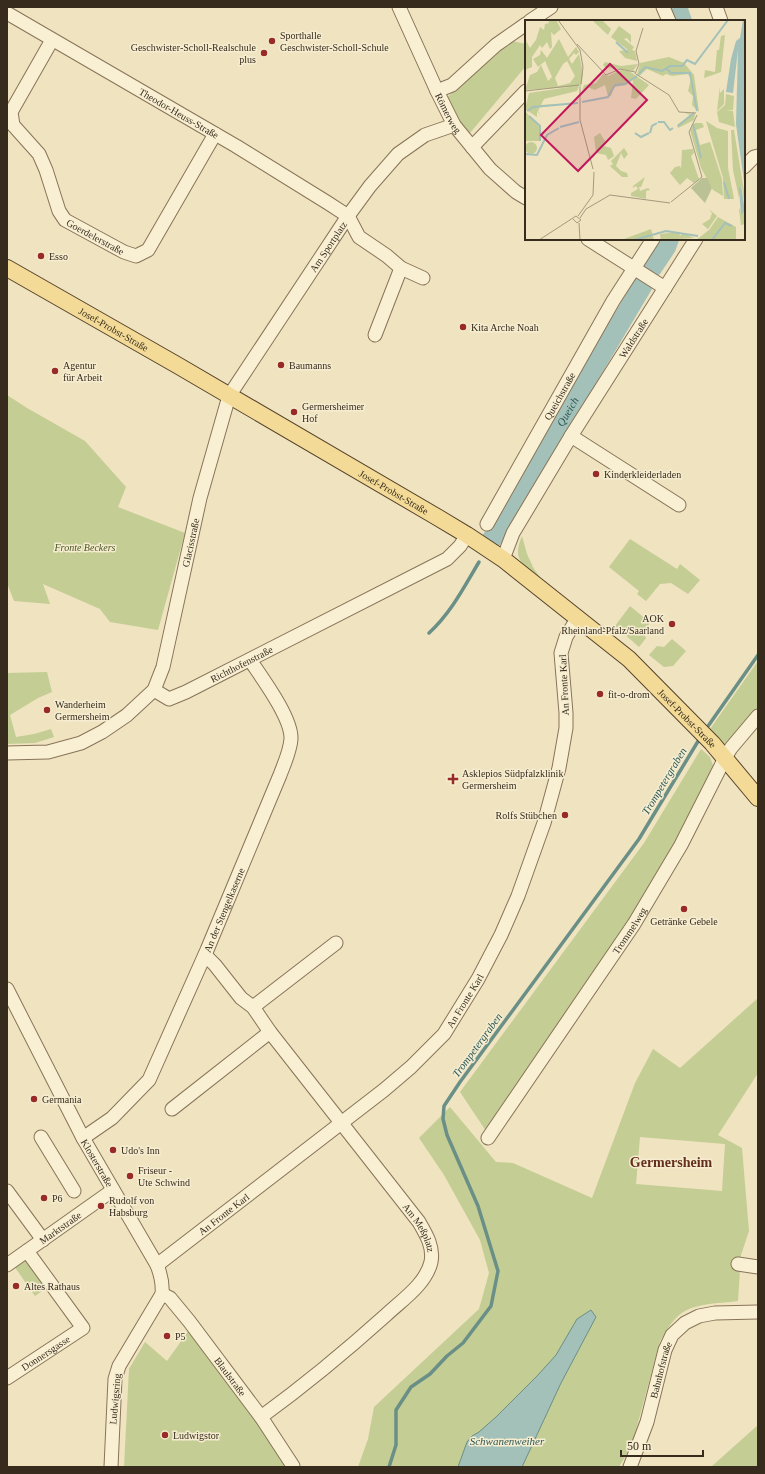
<svg xmlns="http://www.w3.org/2000/svg" width="765" height="1474" font-family="Georgia,serif">
  <style>
    .green { fill: #c4cd94; fill-rule: evenodd }
    .water { fill: #a3c1b9; stroke: #6a8f87 }
    .lines { fill: none; stroke-linecap: round; stroke-linejoin: round }
    .stream { stroke: #6a8f87; stroke-width: 3.5 }
    .river { stroke: #a3c1b9; stroke-width: 20 }
    .minor-casing { stroke: #887458; stroke-width: 15 }
    .major-casing { stroke: #56422c; stroke-width: 18 }
    .minor { stroke: #f9f0d4; stroke-width: 13 }
    .major { stroke: #f3db97; stroke-width: 16 }
    .poi-dot { fill: #982b27; stroke: #f6edd0; stroke-width: 1.5 }
    .labels { text-anchor: middle; dominant-baseline: central; stroke-width: 3; stroke-linejoin: round; paint-order: stroke }
    .poi-label { font-size: 10px; fill: #372b1d; stroke: #f6edd0; text-anchor: start }
    .street-label { font-size: 10px; fill: #372b1d; stroke: #f6edd0 }
    .park-label { font-size: 10px; font-style: italic; fill: #455423; stroke: #f6edd0 }
    .water-label { font-size: 11px; font-style: italic; fill: #2b5857; stroke: #f6edd0 }
    .district-label { font-size: 14px; font-weight: bold; fill: #652e1b; stroke: #f6edd0 }
    .inset-river { fill: none; stroke: #a3c1b9; stroke-width: 2 }
    .inset-road { fill: none; stroke: #a5997f; stroke-width: 1 }
    .view { fill: #c2185b; fill-opacity: 0.15; stroke: #c2185b; stroke-width: 2 }
    .inset-edge { fill: none; stroke: #372b1d; stroke-width: 2 }
  </style>
  <rect width="100%" height="100%" fill="#efe3c0"/>
  <g class="green">
    <path d="M512 41 526 44V66L470 133 461 124 445 99Z"/>
    <path d="M7 395 27 408 85 441 126 487 118 507 185 533 158 630 110 622 100 609 43 584 50 604 14 601 7 583Z"/>
    <path d="M522 536 527 554 534 569 540 577C522 564 512 560 522 536Z"/>
    <path d="M630 539 677 569 680 564 700 580 688 594 671 583 660 584 646 601 637 594 639 591 609 567Z"/>
    <path d="M630 606 648 621 649 624 644 633 646 638 639 647 615 626Z"/>
    <path d="M672 639 686 651 673 666 664 667 649 655 657 646 664 647Z"/>
    <path d="M758 661V710L728 742 724 744 710 729Z"/>
    <path d="M47 672 52 692 38 698 10 715 16 737 34 734 51 729 54 737 35 743 7 744V673Z"/>
    <path d="M701 749 710 757 715 771 638 912 488 1134 460 1092 644 843Z"/>
    <path d="M758 998V1073L718 1135 742 1148 749 1231 741 1255 738 1301C718 1304 691 1302 676 1318 670 1324 665 1333 660 1341L632 1445 619 1467H358L368 1439 374 1407 479 1309 489 1273 480 1240 444 1175 419 1138 450 1107 496 1162 513 1163 592 1198 635 1083 653 1049 680 1068ZM640 1137 725 1144 722 1191 636 1184Z"/>
    <path d="M28 1256 49 1286 35 1296 14 1266Z"/>
    <path d="M189 1330 290 1467H124L129 1369 145 1342 167 1361Z"/>
    <path d="M758 1425V1467H711Z"/>
  </g>
  <path class="water" d="M591 1310 596 1317 561 1383 522 1467H458L467 1442 472 1436 479 1432 496 1417 538 1375 556 1355 577 1319Z"/>
  <g class="lines">
    <g class="stream">
      <path d="M429 633C451 613 464 587 479 562"/>
      <path d="M706 729 758 655"/>
      <path d="M389 1467 396 1445V1410L411 1387 430 1374 447 1356 463 1343 491 1306 498 1271 478 1206 447 1135 443 1119 444 1106 460 1082 639 839 700 738"/>
    </g>
    <g class="river">
      <path d="M677 7 682 21"/>
      <path d="M652 268 666 247 669 239"/>
      <path id="s1" d="M492 539 644 283"/>
    </g>
    <defs>
      <g id="minor">
        <path id="s2" d="M399 7 437 91 454 125 490 169 516 192 526 198"/>
        <path d="M663 7 669 21"/>
        <path d="M716 7 721 21"/>
        <path id="s3" d="M7 13 236 146 328 203 348 216 359 237 387 256 401 268 423 278"/>
        <path d="M530 21 551 7"/>
        <path id="s4" d="M52 40 11 112 13 125 39 154 46 170 59 211 65 220 124 252 136 256 148 250 215 134"/>
        <path d="M437 91 452 85 496 45 526 24"/>
        <path d="M472 147 526 91"/>
        <path d="M744 167 754 157 758 156"/>
        <path d="M588 239 665 288"/>
        <path d="M375 335 401 268"/>
        <path d="M571 436 679 505"/>
        <path id="s5" d="M487 524 613 301 653 239"/>
        <path id="s6" d="M503 559 513 533 571 436 696 239"/>
        <path id="s7" d="M154 690 169 699 186 692 447 559 460 546 467 535"/>
        <path id="s8" d="M7 753 48 752 81 743 102 732 127 715 154 690 163 667 200 498 229 396 348 216 370 186 398 154 425 135 454 125"/>
        <path id="s9" d="M205 955 215 965 241 998 253 1007 270 1032 419 1222C426 1234 434 1247 431 1262 426 1284 402 1300 386 1315 346 1351 305 1385 261 1417"/>
        <path id="s10" d="M7 989 83 1138 157 1265C161 1275 163 1283 162 1294L119 1366 115 1379 111 1467"/>
        <path d="M253 1007 336 943"/>
        <path d="M172 1109 270 1032"/>
        <path d="M41 1137 74 1191"/>
        <path id="s11" d="M83 1138 112 1118 149 1080 207 950 280 775C284 764 290 752 291 739 292 718 262 678 250 660"/>
        <path id="s12" d="M488 1138 634 924 681 845 725 758 731 748 758 716"/>
        <path d="M7 1191 43 1240"/>
        <path d="M738 1264 758 1267"/>
        <path id="s13" d="M7 1265 113 1190"/>
        <path id="s14" d="M157 1265 384 1090 411 1067 444 1034 478 979 501 935 518 896 544 823 559 768 566 728V713L561 653 566 637 578 617"/>
        <path id="s15" d="M162 1294 170 1298 189 1321 261 1417 293 1466"/>
        <path id="s16" d="M7 1378 83 1328 27 1251"/>
        <path id="s17" d="M630 1467 647 1422 665 1350 672 1335 685 1323 699 1316 715 1313 758 1312"/>
      </g>
      <g id="major">
        <path id="s18" d="M7 268 177 365 437 517 467 535 503 559 629 659 712 743 758 798"/>
      </g>
    </defs>
    <use href="#minor" class="minor-casing"/>
    <use href="#major" class="major-casing"/>
    <use href="#minor" class="minor"/>
    <use href="#major" class="major"/>
  </g>
  <g class="poi-dot">
    <circle cx="272" cy="41" r="4"/>
    <circle cx="264" cy="53" r="4"/>
    <circle cx="41" cy="256" r="4"/>
    <circle cx="463" cy="327" r="4"/>
    <circle cx="281" cy="365" r="4"/>
    <circle cx="55" cy="371" r="4"/>
    <circle cx="294" cy="412" r="4"/>
    <circle cx="596" cy="474" r="4"/>
    <circle cx="672" cy="624" r="4"/>
    <circle cx="600" cy="694" r="4"/>
    <circle cx="47" cy="710" r="4"/>
    <path d="M451 773h4v4h4v4h-4v4h-4v-4h-4v-4h4z"/>
    <circle cx="565" cy="815" r="4"/>
    <circle cx="684" cy="909" r="4"/>
    <circle cx="34" cy="1099" r="4"/>
    <circle cx="113" cy="1150" r="4"/>
    <circle cx="130" cy="1176" r="4"/>
    <circle cx="44" cy="1198" r="4"/>
    <circle cx="101" cy="1206" r="4"/>
    <circle cx="16" cy="1286" r="4"/>
    <circle cx="167" cy="1336" r="4"/>
    <circle cx="165" cy="1435" r="4"/>
  </g>
  <g class="labels">
    <g class="poi-label">
      <text x="280" y="35">Sporthalle<tspan x="280" dy="12">Geschwister-Scholl-Schule</tspan></text>
      <text x="256" y="47" text-anchor="end">Geschwister-Scholl-Realschule<tspan x="256" dy="12">plus</tspan></text>
      <text x="49" y="256">Esso</text>
      <text x="471" y="327">Kita Arche Noah</text>
      <text x="63" y="365">Agentur<tspan x="63" dy="12">für Arbeit</tspan></text>
      <text x="289" y="365">Baumanns</text>
      <text x="302" y="406">Germersheimer<tspan x="302" dy="12">Hof</tspan></text>
      <text x="604" y="474">Kinderkleiderladen</text>
      <text x="664" y="618" text-anchor="end">AOK<tspan x="664" dy="12">Rheinland-Pfalz/Saarland</tspan></text>
      <text x="608" y="694">fit-o-drom</text>
      <text x="55" y="704">Wanderheim<tspan x="55" dy="12">Germersheim</tspan></text>
      <text x="462" y="773">Asklepios Südpfalzklinik<tspan x="462" dy="12">Germersheim</tspan></text>
      <text x="557" y="815" text-anchor="end">Rolfs Stübchen</text>
      <text x="684" y="921" text-anchor="middle">Getränke Gebele</text>
      <text x="42" y="1099">Germania</text>
      <text x="121" y="1150">Udo's Inn</text>
      <text x="138" y="1170">Friseur -<tspan x="138" dy="12">Ute Schwind</tspan></text>
      <text x="52" y="1198">P6</text>
      <text x="109" y="1200">Rudolf von<tspan x="109" dy="12">Habsburg</tspan></text>
      <text x="24" y="1286">Altes Rathaus</text>
      <text x="175" y="1336">P5</text>
      <text x="173" y="1435">Ludwigstor</text>
    </g>
    <g class="street-label">
      <text stroke="none"><textPath href="#s2" startOffset="117">Römerweg</textPath></text>
      <text stroke="none"><textPath href="#s3" startOffset="199">Theodor-Heuss-Straße</textPath></text>
      <text stroke="none"><textPath href="#s4" startOffset="241">Goerdelerstraße</textPath></text>
      <text stroke="none"><textPath href="#s8" startOffset="649">Am Sportplatz</textPath></text>
      <text stroke="none"><textPath href="#s18" startOffset="123">Josef-Probst-Straße</textPath></text>
      <text stroke="none"><textPath href="#s6" startOffset="257">Waldstraße</textPath></text>
      <text stroke="none"><textPath href="#s5" startOffset="147">Queichstraße</textPath></text>
      <text stroke="none"><textPath href="#s18" startOffset="447">Josef-Probst-Straße</textPath></text>
      <text stroke="none"><textPath href="#s8" startOffset="318">Glacisstraße</textPath></text>
      <text stroke="none"><textPath href="#s7" startOffset="98">Richthofenstraße</textPath></text>
      <text transform="translate(564 685) rotate(-93)">An Fronte Karl</text>
      <text stroke="none"><textPath href="#s18" startOffset="819">Josef-Probst-Straße</textPath></text>
      <text stroke="none"><textPath href="#s11" startOffset="274">An der Stengelkaserne</textPath></text>
      <text stroke="none"><textPath href="#s12" startOffset="251">Trommelweg</textPath></text>
      <text stroke="none"><textPath href="#s14" startOffset="408">An Fronte Karl</textPath></text>
      <text stroke="none"><textPath href="#s10" startOffset="196">Klosterstraße</textPath></text>
      <text stroke="none"><textPath href="#s14" startOffset="84">An Fronte Karl</textPath></text>
      <text stroke="none"><textPath href="#s13" startOffset="65">Marktstraße</textPath></text>
      <text stroke="none"><textPath href="#s9" startOffset="348">Am Meßplatz</textPath></text>
      <text stroke="none"><textPath href="#s16" startOffset="46">Donnersgasse</textPath></text>
      <text stroke="none"><textPath href="#s17" startOffset="102">Bahnhofstraße</textPath></text>
      <text stroke="none"><textPath href="#s15" startOffset="108">Blaulstraße</textPath></text>
      <text transform="translate(115 1399) rotate(-85)">Ludwigsring</text>
    </g>
    <g class="park-label">
      <text x="85" y="547">Fronte Beckers</text>
    </g>
    <g class="water-label">
      <text stroke="none"><textPath href="#s1" startOffset="148">Queich</textPath></text>
      <text transform="translate(664 781) rotate(-59)">Trompetergraben</text>
      <text transform="translate(477 1045) rotate(-54)">Trompetergraben</text>
      <text x="507" y="1441">Schwanenweiher</text>
    </g>
    <g class="district-label">
      <text x="671" y="1162">Germersheim</text>
    </g>
  </g>
  <g transform="translate(525 20)">
    <rect width="220" height="220" fill="#efe3c0"/>
    <path d="M23 0H31L36 9 29 15 26 12 27 27 25 29 22 22 17 28 15 25 7 37V47L0 50V19L5 28 11 20 15 7 19 10 20 4 24 3ZM67 0H77L86 9 83 15ZM94 6 106 15V23L102 18 99 19 109 27 107 30 110 31 112 41 100 38 94 31 103 30 86 17ZM200 15 196 52 179 58 180 50 190 52 192 30H194L196 16ZM34 19 43 37 51 27 54 32 51 35 49 33 44 39 47 44 54 34 58 53 56 67 54 66 52 71 19 79 16 85 53 83 15 87 13 91 16 96 12 91V97L0 89 4 73 44 67 0 70 5 55 12 52 16 45 23 61 27 57 20 41 13 47 8 39 15 35 16 30 22 38ZM42 41 50 56 45 63 33 66 30 58 38 44ZM144 37 159 43 169 55 174 92 167 85 168 76 163 71 166 59 163 54 147 56 141 54 138 56 122 49 114 56 112 55 115 43ZM80 42 96 46 113 44 108 51 80 47 78 45ZM96 50 104 51 124 65 111 79 106 78 108 60 101 65 89 67 86 76H83L80 65 70 70 62 67 57 71 59 65 71 63 78 54 83 56ZM195 66V73L199 69V84L192 91ZM201 74 209 76 208 90 201 91H208L210 107 194 102 192 92 200 85ZM0 91 15 108V121H0ZM160 93 170 94 169 100 153 108 152 105 165 95ZM181 101 192 108 203 111V148L209 179H199L198 158ZM170 103H177L179 107 171 110 175 125 185 122 197 159 198 176 188 170 176 148 165 110ZM206 110H209L220 177V204L216 205 214 190 215 188 216 195 220 187 217 168 216 165 214 178 208 150ZM75 113 80 121 79 126 86 128 89 136 83 140 81 135 71 133 69 117ZM0 128a6 6 0 1 1 12 0a6 6 0 1 1-12 0ZM99 128 103 134 99 139 96 133 91 146 96 151 102 153 103 157H97L85 146 88 144 86 141ZM168 129 169 133 166 136 174 159 169 163 162 158 155 165 145 153 150 147 155 146 156 149 157 130ZM120 157 116 167H114L115 171 123 168 125 170 121 171V179L106 176V173L113 169 111 166 108 168V166ZM184 189 192 196 183 209 177 204 185 199 187 193ZM193 197 211 207V220H171L184 210ZM126 209 129 220H97L99 219ZM154 212 155 216 158 213 169 218 136 220 135 214Z" fill="#c4cd94" fill-rule="evenodd"/>
    <path d="M177 158H182L187 168 180 183 166 168Z" fill="#bac194"/>
    <path d="M218 0H220V169L211 104 213 30 208 73 201 72 206 39 211 21 215 18ZM216 165 220 191 216 195 214 169Z" fill="#a3c1b9"/>
    <path class="inset-river" d="M91 22 103 33M142 49 146 53H165L172 91M114 54 120 47 137 51 145 46H157L162 40 170 44 203 0M57 82 83 77 90 65 100 64 112 56M2 91 8 87 53 83M4 96 15 106V121M133 102H139L145 110 148 108M168 104 176 138M153 106 169 93M35 107 54 102M110 113 116 117 124 113M125 113 127 106 132 103M0 134 12 135 22 115 34 108M199 162 204 179M109 220 141 211 173 216M187 220 200 203 207 206"/>
    <path class="inset-road" d="M33 0 55 30 58 47 56 64M52 24 81 55 95 49 110 52M110 54 114 44 111 31 118 8M111 54 144 75 154 92 171 93M55 67V100L68 149M0 71 54 65M146 182 177 157 164 112 172 95M53 196 68 175 69 152M55 198 61 189 85 175 145 183M54 203 55 220M14 220 51 196 56 200 52 203 48 199"/>
    <path class="view" d="M85 44 122 80 53 151 16 115Z"/>
    <rect width="220" height="220" class="inset-edge"/>
  </g>
  <rect width="765" height="1474" fill="none" stroke="#372b1d" stroke-width="16"/>
  <path d="M621 1450v6h82v-6" fill="none" stroke="#372b1d" stroke-width="2"/>
  <text x="627" y="1450" font-size="12" fill="#372b1d" stroke="#f6edd0" stroke-width="3" paint-order="stroke">50 m</text>
</svg>
